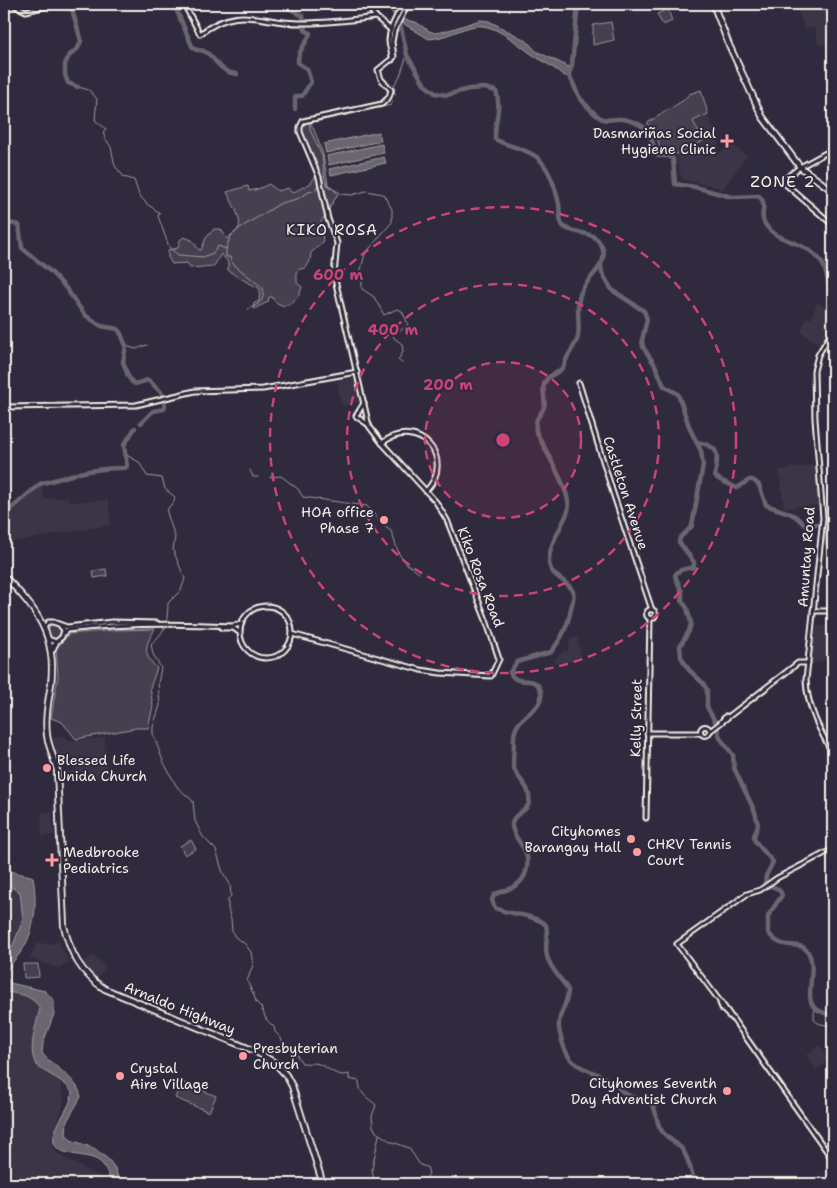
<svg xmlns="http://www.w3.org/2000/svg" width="837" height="1188" font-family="'Shantell Sans',sans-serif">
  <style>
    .built { fill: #3b3647 }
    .green { fill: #454050; stroke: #9c989c }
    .water { fill: #6a6670; stroke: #a19ea0 }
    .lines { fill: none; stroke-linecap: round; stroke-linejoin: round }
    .stream { stroke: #a19ea0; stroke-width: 1 }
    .river { stroke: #6a6670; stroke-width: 4.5 }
    .minor-casing { stroke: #f4f1e8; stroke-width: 7 }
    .major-casing { stroke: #f4f1e8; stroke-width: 8 }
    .minor { stroke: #2f2a3d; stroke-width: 3 }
    .major { stroke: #2f2a3d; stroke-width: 4.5 }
    .ring { fill: none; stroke: #cc4377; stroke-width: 2.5; stroke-dasharray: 9 6 }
    .poi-dot { fill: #ff9aa2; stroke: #2f2a3d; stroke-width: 2 }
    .labels { text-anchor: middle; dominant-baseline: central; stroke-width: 4; stroke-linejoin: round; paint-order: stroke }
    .poi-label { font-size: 14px; fill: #f4f1e8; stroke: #2f2a3d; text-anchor: start }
    .street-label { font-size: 14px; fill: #f4f1e8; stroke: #2f2a3d }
    .neighbourhood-label { font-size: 15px; letter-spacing: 1px; fill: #f4f1e8; stroke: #2f2a3d }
    .quarter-label { font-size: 16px; letter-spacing: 1px; fill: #f4f1e8; stroke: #2f2a3d }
    .centre { fill: #cc4377; stroke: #2f2a3d; stroke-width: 2.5 }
    .ring-label { font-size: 15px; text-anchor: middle; font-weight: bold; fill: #cc4377; stroke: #2f2a3d; stroke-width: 4; stroke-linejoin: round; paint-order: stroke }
  </style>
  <rect width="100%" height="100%" fill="#2f2a3d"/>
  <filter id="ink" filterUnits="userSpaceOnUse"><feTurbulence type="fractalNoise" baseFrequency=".02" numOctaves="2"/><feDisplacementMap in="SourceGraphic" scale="10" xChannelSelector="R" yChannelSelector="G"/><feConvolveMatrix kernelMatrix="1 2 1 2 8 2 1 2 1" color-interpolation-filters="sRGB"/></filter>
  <g filter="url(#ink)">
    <g class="built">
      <path d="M796 4H833V27L827 28 828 44H818L815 28 804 29Z"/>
      <path d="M708 114 711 122 721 140 717 143 721 148 713 152 715 156 732 144 747 156 722 190 713 186 684 180 681 177 676 154 703 141 693 121Z"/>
      <path d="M817 302 824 306 826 304 833 309V328L822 346 801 332 806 317 811 319Z"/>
      <path d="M358 378 363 402 342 406 337 381Z"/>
      <path d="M817 465 820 505 784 508 779 470Z"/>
      <path d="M42 484 44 499 68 497 69 502 108 500 111 525 4 543V517Z"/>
      <path d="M833 624V658L808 665 813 627Z"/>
      <path d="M577 637 582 659 556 664 555 659 564 651H568L570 639Z"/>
      <path d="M65 735 67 741 105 738 107 777 75 779 74 775 62 776V772L74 771 71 757 59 760 52 739Z"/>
      <path d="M41 812H52L54 835 42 836Z"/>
      <path d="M11 886 20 892 23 920 13 945 4 954V887Z"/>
      <path d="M59 941 69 962 59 968 30 959 36 944 43 943 48 945Z"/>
      <path d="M94 955 106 967 97 978 82 963Z"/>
      <path d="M4 992 20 994 34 999 41 1008 32 1048 41 1070 52 1074 60 1082 64 1098 62 1110 51 1138 52 1145 56 1153 100 1177 101 1184H4Z"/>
      <path d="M820 1045 830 1060 816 1070 806 1055Z"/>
    </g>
    <g class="green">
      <path d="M668 9 672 21 663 25 657 14Z"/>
      <path d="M611 22 614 40 593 45V25Z"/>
      <path d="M701 90 708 114 693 121 703 141 676 154 660 151 657 134 647 123 684 100 689 94Z"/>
      <path d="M303 123H310L313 127 323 154 328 184 338 194 321 222 323 242 311 253 310 261 306 268 300 269 297 271V283L302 287C300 297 294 302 284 306L275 302 272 297H269L268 302 254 309 253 304 259 301 260 289C249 282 237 278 228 270V262L221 254 214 266 190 268 187 263 172 264 168 257V250L178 248 180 240 184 237 192 240 199 250H201L206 238 214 229H221L227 239C230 235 237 232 239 227 242 218 231 201 227 192L248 186 249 191 258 189 269 184 278 191 288 188 292 193 311 183 318 172 300 129Z"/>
      <path d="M106 569 107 576 94 578 93 571Z"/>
      <circle cx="55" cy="632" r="7"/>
      <path d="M155 629C145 645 142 654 157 668L150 688 153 706 148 728H136L76 739 62 722 51 718 58 676 56 649 69 634 117 630Z"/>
      <path d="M191 840 196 849 185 855 180 846Z"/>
      <path d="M23 964H38L39 977 24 978Z"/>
      <path d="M181 1082 216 1096 209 1112 175 1098Z"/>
    </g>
    <g class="water">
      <path d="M381 4H388L401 19 416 22 429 31 435 33 446 31 480 20 489 21 527 41 536 51 569 67 568 77 563 75C554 67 543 62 533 55 518 45 495 23 475 26 459 29 446 38 429 39L399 21 395 18 391 10Z"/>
      <path d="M379 132 381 141 326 153 324 144Z"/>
      <path d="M382 144 384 153 329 165 327 156Z"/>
      <path d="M384 157 386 163 331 175 329 169Z"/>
      <path d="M4 866C11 874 23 873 33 877 37 901 36 928 23 949 17 958 9 965 5 975L10 983 45 991 54 1001V1014L43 1043 42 1053C55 1069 77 1077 81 1097L67 1121 66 1134 71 1140 94 1148 109 1160 115 1168 120 1184H112C109 1177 106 1166 99 1161 88 1153 58 1157 54 1143 50 1128 72 1108 72 1092 66 1083 53 1076 44 1071 22 1060 37 1025 40 1008 30 994 20 994 4 992V954L13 945 23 920 20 892 11 887H4Z"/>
    </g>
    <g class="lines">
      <g class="stream">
        <path d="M78 87 89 90 97 99 95 120 106 129 103 132 105 138 111 147 115 166 124 177 134 180 139 195 147 204 160 213 158 216 169 247 178 255 203 257 213 253 218 246 226 249"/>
        <path d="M395 95 394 85 400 76 407 55"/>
        <path d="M393 101 391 105 310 123V130L322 156 325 180 328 186 342 194 352 195 366 191 383 194 392 209V222L365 254 359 277 362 280V289L374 297 384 315 397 309 402 311 408 324 406 327 393 334 394 338 402 344 403 352 398 360 402 363"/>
        <path d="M248 309C259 304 265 302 263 288L232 263 230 257H226V249L229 240 231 236 240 228 281 203 297 199 309 192 316 190 318 183"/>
        <path d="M126 346 136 349 147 345"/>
        <path d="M125 451 128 456 139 462 147 476 162 478 165 489 175 497 174 502 168 508 167 513 175 537 173 550 185 579 181 590 168 603C167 623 167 630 151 644L153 654 161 668 158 683 160 705 153 727V734L163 761 177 787 193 801 195 821 203 837 216 850 223 873 230 884 231 896 228 899V909L231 919 232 931 235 937 245 944 251 952 253 965 247 981 254 995 256 1002 261 1007 266 1019 274 1027 275 1032 281 1038 285 1046 294 1051 302 1063C308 1064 313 1062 319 1064 330 1068 336 1078 349 1074V1079L359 1081C359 1094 367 1097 376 1105L372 1116 373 1126 376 1132 390 1141 409 1148 420 1165 427 1167 429 1174 421 1184"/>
        <path d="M250 470 253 477H258"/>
        <path d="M270 477 281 476 298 489 303 497 367 506 384 526 391 531 399 554 406 563 419 573"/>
        <path d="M814 1008C815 1010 814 1013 814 1016 813 1024 824 1025 830 1025"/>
        <path d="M374 1183 372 1169 379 1135"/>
      </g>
      <g class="river">
        <path d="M66 4 72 9 81 41 78 48 69 56 65 64V75L68 83 78 87"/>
        <path d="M174 4 192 46 196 50C214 48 214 72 237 74"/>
        <path d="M264 4 287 7 303 16 305 30 310 33C307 44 297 50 298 63L307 69 311 82 302 96H296L295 99V109"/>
        <path d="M399 19 407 55 425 85 435 93 447 95 469 89 485 88 496 91C502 108 494 122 495 139 508 147 527 148 539 159 550 170 556 190 559 204 560 210 559 222 563 226 573 235 593 230 600 243 613 263 587 277 581 292 574 307 582 328 577 340 574 347 569 353 566 360 564 363 565 365 563 367 558 375 547 374 544 384 542 392 546 400 544 407 540 418 534 416 536 431 544 449 573 494 568 511 562 527 549 544 549 561 549 575 562 578 570 587 576 593 573 600 571 608 568 626 562 638 551 652L517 662 510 672C516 689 537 672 541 692 545 712 514 714 514 738 514 745 513 759 513 765 515 779 532 785 529 803 527 813 511 813 512 826 513 835 520 842 524 849 531 861 527 879 515 886 509 890 501 891 494 895L492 900 495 908C510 915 534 914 546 925 549 936 544 946 547 956 550 969 562 979 568 990 568 1008 555 1014 560 1034 569 1072 582 1064 609 1080 617 1084 621 1093 630 1096 635 1099 643 1098 648 1101 658 1108 655 1119 660 1128 665 1138 675 1141 682 1149 689 1158 691 1174 696 1184"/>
        <path d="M564 71C573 77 574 89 580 98 585 104 592 112 599 117 606 122 609 119 617 119 625 118 639 123 646 129 654 135 651 148 658 156H669L673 159 675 184 695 187 732 197 759 196C769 205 758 214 765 224 777 242 799 240 814 254 829 266 824 278 833 292"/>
        <path d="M569 74 572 65 578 4"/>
        <path d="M4 222 19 225 22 248 51 272 65 287 85 315 101 326 118 329 121 334 126 346 123 362 128 376 132 382 135 384 148 380 161 392 165 405 164 409 153 411 141 423"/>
        <path d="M601 266 602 273 612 290 644 311 647 319 642 340 643 347 655 365 664 386 678 394 690 429 701 451 703 465 692 526 680 538 679 542 694 562V567C687 569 678 568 675 576L682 592V601L687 608 691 623 689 631 680 646 681 657 689 670 703 683 707 690V707L716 723 720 738 733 755 734 768 755 812 758 825 754 836 755 841 773 862 766 876 765 883C771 887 780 887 782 895L768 916V932C782 954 799 938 808 952 818 968 803 999 815 1008 820 1012 828 1014 833 1016"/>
        <path d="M696 442C721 446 718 454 715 476L720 480 737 488 749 480H753L759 485 766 505 789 513 795 516 805 525 817 524"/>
        <path d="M79 473C92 470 112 468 125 468L127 466 124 445 135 428"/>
        <path d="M4 515 40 484 75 474"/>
        <path d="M826 530C824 539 827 546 833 552"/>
      </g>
      <defs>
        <g id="minor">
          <path d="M12 4 26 11 55 4"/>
          <path d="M184 4 200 34C239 3 262 24 303 23 328 23 352 20 376 17"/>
          <path d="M366 4 376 17 391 30"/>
          <path d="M392 60C393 53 389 48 389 41 389 27 398 15 403 4"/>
          <path d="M833 149 800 167 782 181 833 225"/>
          <path d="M833 330 818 355 814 371 815 419 823 518 806 680C807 707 820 731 833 754"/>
          <path d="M579 383 613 493 652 610"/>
          <path d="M364 403 356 416 369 425"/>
          <path d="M4 407 136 405 195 391 263 389 357 372"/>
          <path d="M382 443C418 416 457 458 426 491"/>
          <circle cx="266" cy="632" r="26"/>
          <circle cx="651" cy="614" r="4.5"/>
          <path d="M813 611H833"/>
          <path d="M44 628 48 622H53L67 627 112 622 157 623"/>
          <path d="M222 628H233L239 632"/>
          <path d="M64 633 67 630C123 623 178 623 233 626L241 624"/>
          <path d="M292 634 421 670 440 673 491 676 499 659 486 620 447 520 436 502 382 443 369 426 334 275 337 243 328 219 319 177 300 132V127L303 121 382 104 389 97 391 90 381 79 378 70 394 57 392 42 394 31 408 4"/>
          <path d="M48 639 56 642 62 637 64 630 60 625"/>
          <path d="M721 722 726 716"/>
          <circle cx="705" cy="731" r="4.5"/>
          <path d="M710 731 798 663H808"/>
          <path d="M647 733H701"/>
          <path d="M646 818 650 619"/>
          <path d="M833 849 777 878 760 890 747 894 677 944 725 1008 833 1160"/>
          <path d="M720 1003 723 1010 729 1016"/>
        </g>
        <g id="major">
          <path d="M713 4 729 45 762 116 800 167 833 191"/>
          <path d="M4 576C36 609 57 634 51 684 48 703 44 722 48 741"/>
          <path d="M52 650 56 642"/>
          <path d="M48 741 57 770 64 926C70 953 81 974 105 989L255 1051 275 1063 286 1075 292 1086 323 1184"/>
        </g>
      </defs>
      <use href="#minor" class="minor-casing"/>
      <use href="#major" class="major-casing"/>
      <use href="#minor" class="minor"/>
      <use href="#major" class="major"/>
    </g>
  </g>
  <circle cx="503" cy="440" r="78" fill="#cc4377" fill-opacity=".12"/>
  <g class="ring">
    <circle cx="503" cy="440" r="78"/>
    <circle cx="503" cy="440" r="156"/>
    <circle cx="503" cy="440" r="233"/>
  </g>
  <g class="poi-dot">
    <path d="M724.5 133.5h5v5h5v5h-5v5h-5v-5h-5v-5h5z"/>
    <circle cx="384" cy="520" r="5"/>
    <circle cx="47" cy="768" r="5"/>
    <circle cx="631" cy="839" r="5"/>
    <circle cx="637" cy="852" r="5"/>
    <path d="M49.5 852.5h5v5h5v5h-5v5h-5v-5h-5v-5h5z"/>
    <circle cx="243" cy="1056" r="5"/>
    <circle cx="120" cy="1076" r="5"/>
    <circle cx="727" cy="1091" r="5"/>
  </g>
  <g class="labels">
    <g class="poi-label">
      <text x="716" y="133" text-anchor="end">Dasmariñas Social<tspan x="716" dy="16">Hygiene Clinic</tspan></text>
      <text x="374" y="512" text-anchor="end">HOA office<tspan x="374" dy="16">Phase 7</tspan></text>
      <text x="57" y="760">Blessed Life<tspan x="57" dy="16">Unida Church</tspan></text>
      <text x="621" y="831" text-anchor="end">Cityhomes<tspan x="621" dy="16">Barangay Hall</tspan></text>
      <text x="647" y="844">CHRV Tennis<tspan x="647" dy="16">Court</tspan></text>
      <text x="63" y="852">Medbrooke<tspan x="63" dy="16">Pediatrics</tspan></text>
      <text x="253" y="1048">Presbyterian<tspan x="253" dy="16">Church</tspan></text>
      <text x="130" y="1068">Crystal<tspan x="130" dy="16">Aire Village</tspan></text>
      <text x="717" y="1083" text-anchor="end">Cityhomes Seventh<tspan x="717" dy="16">Day Adventist Church</tspan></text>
    </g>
    <g class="street-label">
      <text transform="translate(626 493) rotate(72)">Castleton Avenue</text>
      <text transform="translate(806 557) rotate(-86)">Amuntay Road</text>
      <text transform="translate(481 577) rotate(69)">Kiko Rosa Road</text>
      <text transform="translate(636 718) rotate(-89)">Kelly Street</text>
      <text transform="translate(180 1008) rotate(22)">Arnaldo Highway</text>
    </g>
    <g class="neighbourhood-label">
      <text x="332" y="230">KIKO ROSA</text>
    </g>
    <g class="quarter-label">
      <text x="783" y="181">ZONE 2</text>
    </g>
  </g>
  <circle cx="503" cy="440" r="8" class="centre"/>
  <g class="ring-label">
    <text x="338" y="280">600 m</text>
    <text x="393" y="335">400 m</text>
    <text x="448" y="390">200 m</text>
  </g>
  <rect width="837" height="1188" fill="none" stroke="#2f2a3d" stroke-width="20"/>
  <rect x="10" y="10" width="817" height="1168" fill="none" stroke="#f4f1e8" stroke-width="2" filter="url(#ink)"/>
</svg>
